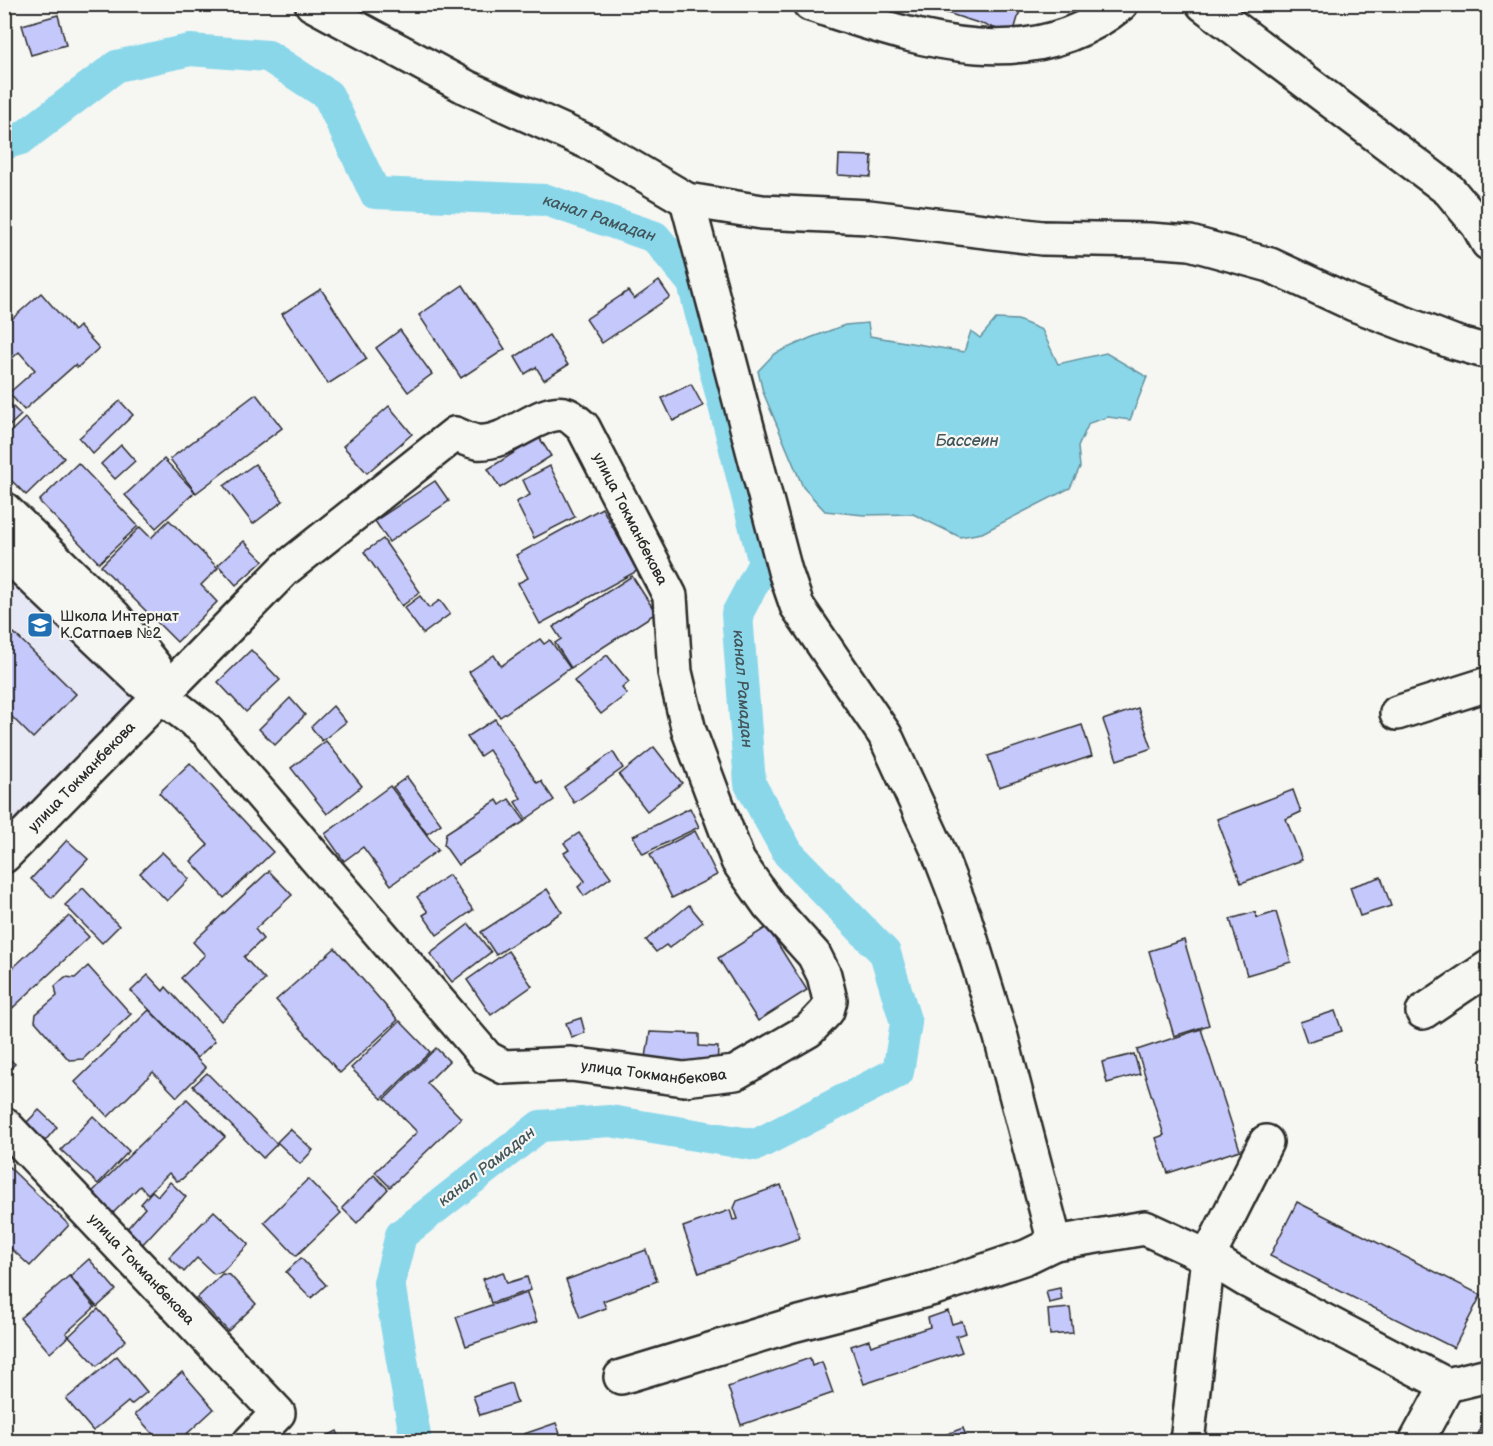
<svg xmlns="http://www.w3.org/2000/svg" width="1493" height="1446" font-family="'Balsamiq Sans',sans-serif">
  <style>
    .built { fill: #e7e8f5 }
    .water { fill: #8ad7ea; stroke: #64929e; stroke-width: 1.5 }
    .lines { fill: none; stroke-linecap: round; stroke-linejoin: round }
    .canal { stroke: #8ad7ea; stroke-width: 32 }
    .building { fill: #c5c8fb; stroke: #2b2b2b; stroke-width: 1.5 }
    .minor-casing { stroke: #2b2b2b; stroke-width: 38 }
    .minor { stroke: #f6f6f2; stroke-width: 33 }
    .labels { text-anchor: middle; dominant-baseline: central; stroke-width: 4.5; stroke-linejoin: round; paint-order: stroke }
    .street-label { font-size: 15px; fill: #2b2b2b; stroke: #f6f6f2 }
    .poi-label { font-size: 15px; fill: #2b2b2b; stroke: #f6f6f2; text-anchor: start }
    .water-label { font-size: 16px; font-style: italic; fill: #43565b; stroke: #f6f6f2 }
  </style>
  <rect width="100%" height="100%" fill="#f6f6f2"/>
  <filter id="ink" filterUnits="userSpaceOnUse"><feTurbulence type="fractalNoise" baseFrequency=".0167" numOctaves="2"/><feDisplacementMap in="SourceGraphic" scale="12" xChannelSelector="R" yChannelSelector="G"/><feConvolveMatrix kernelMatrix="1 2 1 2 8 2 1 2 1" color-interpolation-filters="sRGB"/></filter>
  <g filter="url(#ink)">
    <path class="built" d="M5 555 145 696 5 835Z"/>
    <path class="water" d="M996 319 1018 320 1042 330 1058 364 1106 353 1147 377 1130 420 1108 417 1089 423 1078 447 1080 467 1070 488 982 533 960 537 913 514 864 515 825 511 803 487 763 392 758 371 774 354 810 338 845 325 868 323 870 336 964 352 971 331 980 338Z"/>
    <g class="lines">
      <path class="canal" id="s1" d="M4 144 21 139 117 66 190 50 268 56 328 95 375 193 546 200 655 237 693 283 764 563 737 614 750 784 788 853 885 953 906 1023 898 1072 756 1145 610 1121 540 1126 401 1235 389 1283 416 1442"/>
    </g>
    <g class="building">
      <path d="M919 4H1022L1013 34Z"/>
      <path d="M58 15 66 45 31 55 22 25Z"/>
      <path d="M839 155 872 156 871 177 838 175Z"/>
      <path d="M659 281 670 297 602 343 586 319 628 291 634 299Z"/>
      <path d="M463 285 505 349 461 378 419 315Z"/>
      <path d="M321 289 367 359 328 384 282 314Z"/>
      <path d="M41 293 74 331 79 326 99 348 77 368 75 365 24 410 9 393 35 370 19 352 4 366V326Z"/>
      <path d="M400 330 432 374 408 392 376 348Z"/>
      <path d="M549 335 568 365 544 380 536 367 525 374 515 357Z"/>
      <path d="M691 384 703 406 673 421 662 398Z"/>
      <path d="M256 394 282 428 196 493 170 459Z"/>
      <path d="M4 398 21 415 4 431Z"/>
      <path d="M120 401 133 415 93 454 79 438Z"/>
      <path d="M389 406 412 434 367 473 343 446Z"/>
      <path d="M25 418 64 458 26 495 4 473V438Z"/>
      <path d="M539 437 551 456 500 488 488 469Z"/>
      <path d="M121 445 135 461 115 479 101 464Z"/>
      <path d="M164 459 195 492 156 528 125 495Z"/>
      <path d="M78 463 138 526 99 563 39 501Z"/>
      <path d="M255 464 283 501 253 524 224 486Z"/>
      <path d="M550 466 575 517 534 538 516 502 530 495 523 480Z"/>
      <path d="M435 481 449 501 389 542 375 521Z"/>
      <path d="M602 508 637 571 540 624 518 583 528 578 516 555Z"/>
      <path d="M169 520 218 568 201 585 217 602 177 642 101 566 140 527 151 538Z"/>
      <path d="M383 539 420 592 402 606 364 552Z"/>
      <path d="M244 541 263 561 236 585 218 565Z"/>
      <path d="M632 576 656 613 571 668 555 643 561 639 553 627Z"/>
      <path d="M420 596 429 608 440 600 450 614 423 634 404 608Z"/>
      <path d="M14 633 76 694 33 738 4 709V643Z"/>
      <path d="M540 639 544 644 550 640 570 668 500 717 469 672 494 655 501 666Z"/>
      <path d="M251 650 280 680 246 712 218 682Z"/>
      <path d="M607 655 629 682 622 688 627 694 601 714 574 681Z"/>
      <path d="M290 698 305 715 275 745 259 729Z"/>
      <path d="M333 706 346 722 322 741 311 727Z"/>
      <path d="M1138 708 1152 748 1117 760 1103 720Z"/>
      <path d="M495 719 537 783 541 781 554 800 526 819 515 802 521 798 489 750 480 756 467 737Z"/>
      <path d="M1082 725 1092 756 999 787 988 756Z"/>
      <path d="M326 741 362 786 327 814 291 768Z"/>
      <path d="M654 747 682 783 647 811 619 775Z"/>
      <path d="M613 752 623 768 574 803 564 787Z"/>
      <path d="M190 763 273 852 224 898 191 861 208 845 159 793Z"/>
      <path d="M407 777 441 824 427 834 393 787Z"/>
      <path d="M390 786 438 850 391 885 363 847 344 861 325 834Z"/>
      <path d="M1293 790 1301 812 1286 819 1302 860 1241 883 1217 819Z"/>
      <path d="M509 799 525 821 458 865 444 845 446 833 497 800 500 805Z"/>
      <path d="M690 808 699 827 643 854 633 836Z"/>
      <path d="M695 831 717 875 672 898 650 854Z"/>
      <path d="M579 833 611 877 584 896 578 887 585 881 564 853 569 850 564 843Z"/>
      <path d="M67 840 88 859 52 898 31 879Z"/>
      <path d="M162 852 189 879 167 901 140 873Z"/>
      <path d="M269 871 292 895 255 929 263 939 244 957 265 980 221 1021 181 978 205 955 193 942Z"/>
      <path d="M449 875 473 910 437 935 423 915 428 912 417 897Z"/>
      <path d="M1381 877 1391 906 1360 916 1350 887Z"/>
      <path d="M83 888 119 926 102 943 65 905Z"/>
      <path d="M547 889 562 912 496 955 481 932Z"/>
      <path d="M689 905 703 922 669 948 666 945 656 952 646 940Z"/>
      <path d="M1255 912 1257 918 1276 912 1291 962 1247 975 1230 919Z"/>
      <path d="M69 916 89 937 4 1016V976Z"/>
      <path d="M469 924 491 952 452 982 430 954Z"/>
      <path d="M767 927 807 990 758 1021 718 958Z"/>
      <path d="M1184 940 1209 1025 1174 1036 1149 951Z"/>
      <path d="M335 948 398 1020 340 1073 276 1000Z"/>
      <path d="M508 951 532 986 491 1015 467 980Z"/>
      <path d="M88 966 131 1014 83 1059 69 1060 35 1021 36 1014 57 996 55 986 65 977 75 978Z"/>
      <path d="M148 975 163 991 166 987 215 1041 197 1058 131 991Z"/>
      <path d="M149 1010 206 1068 177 1097 153 1072 108 1117 75 1082Z"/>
      <path d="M1335 1011 1342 1031 1307 1042 1300 1022Z"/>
      <path d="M581 1018 585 1033 571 1037 566 1023Z"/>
      <path d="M400 1021 430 1052 382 1099 351 1068Z"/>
      <path d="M1201 1029 1240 1150 1168 1173 1156 1138 1164 1135 1137 1050Z"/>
      <path d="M650 1032 699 1034V1046L718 1047 717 1068 645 1064Z"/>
      <path d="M436 1048 449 1061 427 1083 461 1118 390 1187 375 1172 417 1132 385 1099Z"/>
      <path d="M4 1054 15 1064 4 1074Z"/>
      <path d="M1134 1054 1140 1074 1107 1083 1102 1062Z"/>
      <path d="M207 1073 277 1144 263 1158 193 1086Z"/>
      <path d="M187 1099 225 1137 182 1179 177 1181 169 1173 148 1194 140 1186 110 1216 89 1195Z"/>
      <path d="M39 1110 57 1127 44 1142 25 1124Z"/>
      <path d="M93 1116 129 1151 98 1184 61 1150Z"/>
      <path d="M290 1129 313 1150 300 1164 277 1142Z"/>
      <path d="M9 1167 69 1225 30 1266 4 1242V1171Z"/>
      <path d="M374 1175 388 1189 357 1223 342 1208Z"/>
      <path d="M308 1179 341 1213 296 1256 264 1222Z"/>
      <path d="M170 1182 186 1197 140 1247 124 1232 145 1208 141 1204 152 1191 158 1196Z"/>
      <path d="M781 1185 800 1238 699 1273 683 1227 730 1210 733 1220 738 1219 734 1208 737 1201Z"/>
      <path d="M1297 1202 1481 1295 1454 1348 1270 1256Z"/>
      <path d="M214 1211 249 1244 222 1272 214 1274 197 1258 184 1272 169 1257Z"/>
      <path d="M646 1250 657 1281 603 1301 606 1308 580 1318 566 1280Z"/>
      <path d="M301 1258 326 1285 311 1298 286 1272Z"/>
      <path d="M89 1259 116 1290 97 1307 70 1276Z"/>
      <path d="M503 1272 507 1283 527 1277 531 1290 491 1303 483 1279Z"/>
      <path d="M222 1274 230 1275 256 1304 228 1331 197 1298Z"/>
      <path d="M69 1276 95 1307 66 1333 69 1336 50 1353 20 1318Z"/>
      <path d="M1060 1288 1062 1300 1049 1303 1046 1291Z"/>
      <path d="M527 1293 537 1322 466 1346 456 1317Z"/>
      <path d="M1070 1308 1073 1333 1050 1335 1048 1310Z"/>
      <path d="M98 1309 126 1340 97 1366 69 1336Z"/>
      <path d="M948 1311 952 1324 962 1321 966 1333 956 1336 962 1352 864 1384 851 1346 869 1340 871 1346 930 1327 928 1318Z"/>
      <path d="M117 1356 147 1392 131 1405 128 1402 93 1431 66 1399Z"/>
      <path d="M810 1358 812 1366 822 1362 833 1393 741 1425 728 1387Z"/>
      <path d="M182 1372 214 1409 178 1442H160L135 1414Z"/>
      <path d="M511 1383 517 1403 480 1415 473 1396Z"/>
      <path d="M1484 1422 1488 1424V1442H1474Z"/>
      <path d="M556 1423 563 1442H526L524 1434Z"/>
      <path d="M963 1428 968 1442H926Z"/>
      <path d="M337 1431 342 1442H316Z"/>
    </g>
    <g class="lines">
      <defs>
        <g id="minor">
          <path d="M312 4 466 87 592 144 687 200 762 212 869 217 1042 238 1149 240 1190 243 1270 265 1354 304 1453 342 1488 352"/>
          <path d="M810 4C912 37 1027 81 1121 4"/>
          <path d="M1203 4 1449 190 1478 225 1488 243"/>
          <path d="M687 200 785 571 797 606 885 735 938 850 964 917 1001 1037 1055 1243"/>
          <path d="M4 509 114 616 155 667 158 687"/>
          <path id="s2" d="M4 551 140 680 206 730 487 1058 504 1067 571 1064 684 1079 735 1073 809 1030 827 1011 830 1000 824 975 814 955 769 905 738 861 689 731 675 672 670 596 583 427C577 423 571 415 564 414 539 409 508 445 477 442 470 441 462 437 455 434L285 569 4 856"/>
          <path d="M1397 713 1488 684"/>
          <path d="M1423 1012 1488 968"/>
          <path id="s3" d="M4 1124 278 1413 250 1442"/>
          <path d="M621 1377 792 1325 934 1288 1026 1257 1055 1243 1145 1228 1208 1257 1246 1280 1447 1385 1488 1375"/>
          <path d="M1187 1442 1208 1257 1266 1142"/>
          <path d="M1416 1442 1447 1385"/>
        </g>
      </defs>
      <use href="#minor" class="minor-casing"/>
      <use href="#minor" class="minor"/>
    </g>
  </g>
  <defs>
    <symbol id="school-square" viewBox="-11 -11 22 22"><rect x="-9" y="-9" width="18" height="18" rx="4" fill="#1f6fb2" stroke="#f6f6f2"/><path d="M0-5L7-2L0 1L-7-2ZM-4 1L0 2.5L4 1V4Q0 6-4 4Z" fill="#fff"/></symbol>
  </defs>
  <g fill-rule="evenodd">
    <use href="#school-square" x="25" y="610" width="30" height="30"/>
  </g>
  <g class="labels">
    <g class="street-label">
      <text transform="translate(630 519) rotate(63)">улица Токманбекова</text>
      <text transform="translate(82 777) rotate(-46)">улица Токманбекова</text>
      <text stroke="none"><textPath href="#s2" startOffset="872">улица Токманбекова</textPath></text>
      <text stroke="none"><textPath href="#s3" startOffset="200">улица Токманбекова</textPath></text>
    </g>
    <g class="poi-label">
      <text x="60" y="616">Школа Интернат<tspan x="60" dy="17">К.Сатпаев №2</tspan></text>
    </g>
    <g class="water-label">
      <text stroke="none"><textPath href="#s1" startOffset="699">канал Рамадан</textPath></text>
      <text x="967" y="441">Бассеин</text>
      <text stroke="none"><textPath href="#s1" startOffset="1239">канал Рамадан</textPath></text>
      <text transform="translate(487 1167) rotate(-38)">канал Рамадан</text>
    </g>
  </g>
  <rect width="1493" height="1446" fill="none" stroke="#f6f6f2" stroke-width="24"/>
  <rect x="12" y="12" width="1469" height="1422" fill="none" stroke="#2b2b2b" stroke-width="2" filter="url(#ink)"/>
</svg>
